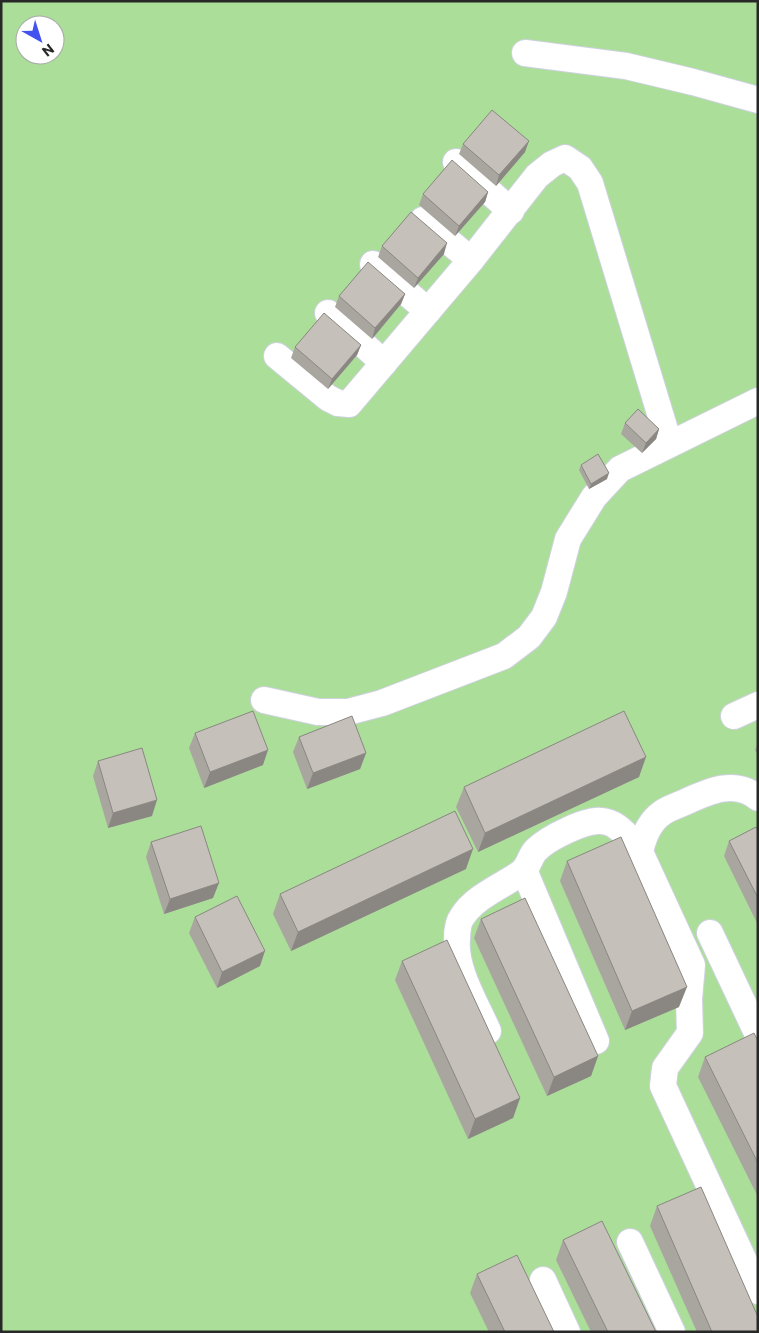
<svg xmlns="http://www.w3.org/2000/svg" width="759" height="1333" font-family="Commissioner,sans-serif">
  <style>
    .green { fill: #abde99; fill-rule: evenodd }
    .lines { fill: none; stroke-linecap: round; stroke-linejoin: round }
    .minor-casing { stroke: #cfd1e0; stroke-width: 28 }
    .minor { stroke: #fff; stroke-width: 26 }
    .wall { fill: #a9a6a0 }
    .shaded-wall { fill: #8a8782 }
    .building { fill: #c5c1ba; stroke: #8a8782 }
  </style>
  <rect width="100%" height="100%" fill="#eae4da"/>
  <path class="green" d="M1 1H758V1332H1ZM25 25H55V55H25Z"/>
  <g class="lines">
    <defs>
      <g id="minor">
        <path d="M525 53 626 66 693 82 758 100"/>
        <path d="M456 162 511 211"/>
        <path d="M423 220 471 260"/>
        <path d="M373 264 428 311"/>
        <path d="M328 313 384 363"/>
        <path d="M277 356 328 398 338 403 349 404 471 260 537 176 552 164 565 158 580 168 590 183 669 443"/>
        <path d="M264 700 318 712H348L382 703 504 656 529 637 544 617 554 592 568 539 594 497 620 469 758 401"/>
        <path d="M734 716 758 705"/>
        <path d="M640 852 692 965 689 999 690 1033 665 1068 663 1086 758 1291"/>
        <path d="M524 870 596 1041"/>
        <path d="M710 933 758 1035"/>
        <path d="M488 1031C476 1004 454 968 457 939 457 933 458 922 462 917 475 896 503 886 522 872 529 866 530 856 536 850 545 841 557 835 568 830 605 812 617 821 640 852 643 838 649 822 662 813 667 809 676 806 683 803 707 792 735 778 758 798"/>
        <path d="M630 1242 672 1332"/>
        <path d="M543 1280 567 1332"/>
      </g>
    </defs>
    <use href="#minor" class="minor-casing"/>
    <use href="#minor" class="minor"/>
  </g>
  <g class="wall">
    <path d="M463 144 525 152 496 186 459 154Z"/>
    <path d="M488 192 485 202 455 236 419 205 423 194Z"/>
    <path d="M382 246 444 254 414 288 378 257Z"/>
    <path d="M405 294 401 304 372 339 335 307 339 296Z"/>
    <path d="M361 345 357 355 328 389 291 358 295 347Z"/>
    <path d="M625 423 659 429 656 439 642 453 621 434Z"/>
    <path d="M581 465 607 479 589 489 579 470Z"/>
    <path d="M195 733 263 765 204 788 189 748Z"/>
    <path d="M299 737 366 753 360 769 307 789 293 752Z"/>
    <path d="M758 743V755L755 750Z"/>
    <path d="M98 761 152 816 108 828 93 776Z"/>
    <path d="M639 777 478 852 456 807 464 787Z"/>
    <path d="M758 830V925L724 856 729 841Z"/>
    <path d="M151 842 213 898 164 914 146 857Z"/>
    <path d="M567 861 679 1007 625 1030 560 881Z"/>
    <path d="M466 869 291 951 273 914 280 894Z"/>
    <path d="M195 917 260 966 217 988 189 933Z"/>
    <path d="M481 919 598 1056 591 1076 547 1096 474 938Z"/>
    <path d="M402 961 520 1098 513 1118 468 1139 395 980Z"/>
    <path d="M758 1041V1197L698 1077 705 1057Z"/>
    <path d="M657 1206 758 1332H697L650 1226Z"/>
    <path d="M563 1240 656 1332H591L556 1260Z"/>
    <path d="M477 1274 554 1332H489L470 1293Z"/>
  </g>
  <g class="shaded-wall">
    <path d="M529 141 525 152 496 186 499 175Z"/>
    <path d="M488 192 485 202 455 236 459 226Z"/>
    <path d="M447 243 444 254 414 288 418 278Z"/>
    <path d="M405 294 401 304 372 339 375 328Z"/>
    <path d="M361 345 357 355 328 389 332 379Z"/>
    <path d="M659 429 656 439 642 453 646 443Z"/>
    <path d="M609 473 607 479 589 489 591 484Z"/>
    <path d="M268 750 263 765 204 788 210 772Z"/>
    <path d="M366 753 360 769 307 789 313 773Z"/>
    <path d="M646 757 639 777 478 852 485 833Z"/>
    <path d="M157 800 152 816 108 828 113 813Z"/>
    <path d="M473 849 466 869 291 951 298 932Z"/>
    <path d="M219 883 213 898 164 914 170 899Z"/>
    <path d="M265 951 260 966 217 988 222 972Z"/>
    <path d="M687 987 679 1007 625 1030 632 1011Z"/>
    <path d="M598 1056 591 1076 547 1096 554 1077Z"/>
    <path d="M520 1098 513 1118 468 1139 475 1119Z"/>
  </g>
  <g class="building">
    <path d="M492 110 529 141 499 175 463 144Z"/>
    <path d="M452 160 488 192 459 226 423 194Z"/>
    <path d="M411 212 447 243 418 278 382 246Z"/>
    <path d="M368 262 405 294 375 328 339 296Z"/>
    <path d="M324 313 361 345 332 379 295 347Z"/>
    <path d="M638 409 659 429 646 443 625 423Z"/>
    <path d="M598 454 609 473 591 484 581 465Z"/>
    <path d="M253 711 268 750 210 772 195 733Z"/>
    <path d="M624 711 646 757 485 833 464 787Z"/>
    <path d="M352 716 366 753 313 773 299 737Z"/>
    <path d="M142 748 157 800 113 813 98 761Z"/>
    <path d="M455 811 473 849 298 932 280 894Z"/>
    <path d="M201 826 219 883 170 899 151 842Z"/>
    <path d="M756 827 758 830V898L729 841Z"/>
    <path d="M621 837 687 987 632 1011 567 861Z"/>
    <path d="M237 896 265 951 222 972 195 917Z"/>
    <path d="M525 898 598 1056 554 1077 481 919Z"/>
    <path d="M447 940 520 1098 475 1119 402 961Z"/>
    <path d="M754 1033 758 1041V1163L705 1057Z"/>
    <path d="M701 1187 758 1317V1332H712L657 1206Z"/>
    <path d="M602 1221 656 1332H608L563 1240Z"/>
    <path d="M517 1255 554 1332H505L477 1274Z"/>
  </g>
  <rect width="759" height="1333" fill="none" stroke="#282828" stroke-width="5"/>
  <g transform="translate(40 40) rotate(141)"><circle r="24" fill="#ffffff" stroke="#a9a9a9"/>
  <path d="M0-4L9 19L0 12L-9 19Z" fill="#4253ef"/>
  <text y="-8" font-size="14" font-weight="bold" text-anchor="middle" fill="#282828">N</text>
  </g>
</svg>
